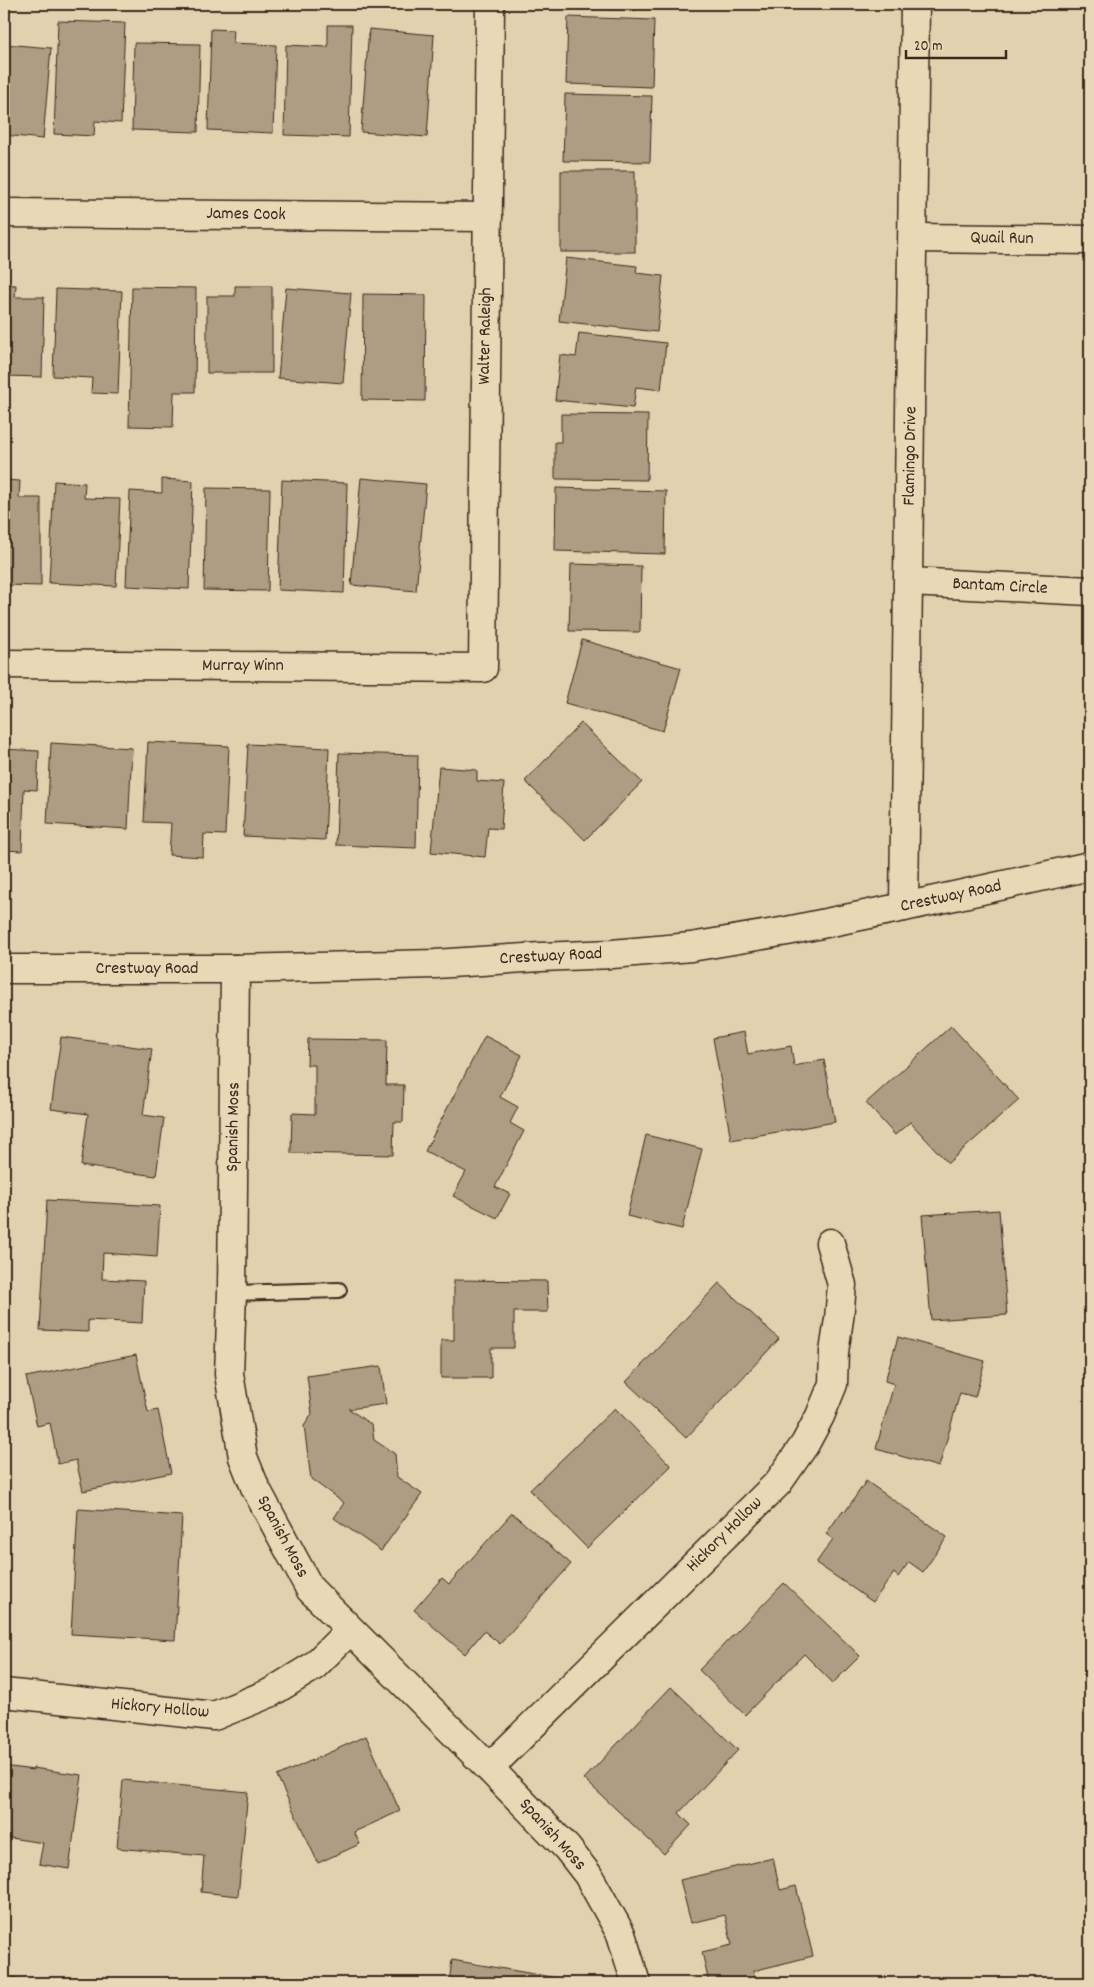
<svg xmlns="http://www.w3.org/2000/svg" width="1094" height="1987" font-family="Dekko,sans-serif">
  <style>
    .building { fill: #ae9d82; stroke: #3b2a1e }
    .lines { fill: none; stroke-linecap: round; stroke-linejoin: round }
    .service-casing { stroke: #3b2a1e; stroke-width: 18 }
    .minor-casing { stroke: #3b2a1e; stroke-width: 31 }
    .secondary-casing { stroke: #3b2a1e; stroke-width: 31 }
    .service { stroke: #e9d8b5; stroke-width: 14 }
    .minor { stroke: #e9d8b5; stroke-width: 28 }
    .secondary { stroke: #e9d8b5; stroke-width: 28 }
    .labels { text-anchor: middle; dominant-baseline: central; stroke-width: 4.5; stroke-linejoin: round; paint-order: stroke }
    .street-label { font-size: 18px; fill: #3b2a1e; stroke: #e9d8b5 }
  </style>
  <rect width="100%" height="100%" fill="#e2d1af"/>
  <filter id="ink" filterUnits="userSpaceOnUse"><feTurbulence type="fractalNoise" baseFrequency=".02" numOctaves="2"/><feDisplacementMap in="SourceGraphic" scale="10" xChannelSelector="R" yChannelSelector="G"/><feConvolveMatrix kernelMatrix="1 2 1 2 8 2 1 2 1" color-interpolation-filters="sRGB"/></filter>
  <g filter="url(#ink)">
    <g class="building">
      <path d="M569 4H636V10L569 9Z"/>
      <path d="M568 17 654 20 652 87 566 84Z"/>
      <path d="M58 21 125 23 121 123 95 121 94 136 54 134Z"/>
      <path d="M328 25H352L349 137 284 135 286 45 328 47Z"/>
      <path d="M211 29 234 30 233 43 276 45 273 133 208 130Z"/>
      <path d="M369 29 434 35 427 137 361 132Z"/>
      <path d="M134 43 200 44 198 132 132 130Z"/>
      <path d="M4 44 51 48 43 139 4 135Z"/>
      <path d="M565 94 652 96 650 162 563 161Z"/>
      <rect x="561" y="171" width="74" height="81"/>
      <path d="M566 258 637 266 636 273 663 276 657 332 559 321Z"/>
      <path d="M4 284 16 285 15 297H44L42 377 4 376Z"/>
      <path d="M235 286H272V373H207V296H235Z"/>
      <path d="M132 287 196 288 195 392H174L173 427 129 426Z"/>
      <path d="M286 288 351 293 343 383 278 378Z"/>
      <path d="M56 289 122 291 118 394 91 393 92 378 53 376Z"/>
      <path d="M363 294 426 295 425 401 362 400Z"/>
      <path d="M579 333 666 343 661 390 636 387 633 408 555 400 560 355 576 357Z"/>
      <path d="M561 414 648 415 647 480 555 479V442H561Z"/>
      <path d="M361 478 426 484 416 591 351 585Z"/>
      <path d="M162 479 193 481 189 589 126 586 130 491 162 493Z"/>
      <path d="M4 480 20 481 19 498H41V586L4 585Z"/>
      <path d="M282 480 347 483 344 593 278 590Z"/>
      <path d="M54 481 85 483 84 498 120 499 116 586 49 583Z"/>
      <path d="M206 488 270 489 268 591 204 590Z"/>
      <path d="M556 488 666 491 665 554 555 551Z"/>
      <path d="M571 564 641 566 640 632 569 631Z"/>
      <path d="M582 640 681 668 663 731 565 703Z"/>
      <path d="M581 723 642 782 585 840 525 781Z"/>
      <path d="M148 742 229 746 225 835 204 834 203 857 169 855 171 823 144 822Z"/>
      <path d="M51 743 132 748 128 829 47 824Z"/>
      <path d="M248 744 329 748 325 840 243 836Z"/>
      <path d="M4 749 39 751 37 790 24 789 22 851 4 850Z"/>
      <path d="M339 753 418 755 416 848 336 845Z"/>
      <path d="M439 767 477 770V781L504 783 501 829 488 828 485 857 431 852Z"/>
      <path d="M951 1026 1019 1100 948 1163 910 1122 895 1135 866 1103Z"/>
      <path d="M744 1032 748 1054 791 1046 794 1066 824 1060 835 1122 731 1140 713 1038Z"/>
      <path d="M485 1036 522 1055 500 1097 518 1107 510 1123 524 1131 495 1187 510 1194 497 1218 453 1196 466 1172 425 1151Z"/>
      <path d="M61 1037 152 1049 143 1115 164 1118 156 1176 81 1166 88 1114 51 1109Z"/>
      <path d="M308 1039 387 1040 386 1085H404L403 1122H394L393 1155 291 1153 292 1113 315 1114V1065H307Z"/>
      <path d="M646 1135 702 1149 682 1229 627 1216Z"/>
      <path d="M47 1200 160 1206 157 1257 103 1253 102 1279 144 1281 142 1323 88 1320V1332L40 1330Z"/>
      <path d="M999 1210 1007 1315 931 1320 922 1215Z"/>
      <path d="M454 1280 547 1281 548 1312H514V1348H491V1378H441V1340H454Z"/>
      <path d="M719 1283 779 1339 686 1438 626 1382Z"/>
      <path d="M898 1337 985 1361 975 1397 960 1393 939 1467 876 1449 894 1384 885 1381Z"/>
      <path d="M136 1355 148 1412 158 1410 171 1473 83 1491 76 1460 58 1464 50 1423 37 1426 26 1377Z"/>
      <path d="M381 1366 386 1404 349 1409 372 1425 374 1440 395 1454 397 1477 422 1494 381 1551 334 1518 344 1503 311 1479 304 1426 312 1414 307 1376Z"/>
      <path d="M615 1408 671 1466 587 1548 530 1490Z"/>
      <path d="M866 1481 947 1537 923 1572 909 1562 898 1577 894 1573 873 1602 816 1563 833 1539 826 1534 843 1510 845 1512Z"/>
      <path d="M78 1509 182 1516 175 1640 71 1634Z"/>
      <path d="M512 1513 571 1564 500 1644 484 1631 465 1654 414 1610 442 1578 449 1584Z"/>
      <path d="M784 1583 860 1656 833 1683 804 1654 745 1715 699 1670Z"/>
      <path d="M671 1687 738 1750 679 1813 691 1825 664 1854 584 1779Z"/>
      <path d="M366 1736 400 1811 354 1832 360 1844 318 1863 277 1776Z"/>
      <path d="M4 1766 33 1770V1768L82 1775 69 1869 39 1864 43 1843 4 1837Z"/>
      <path d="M123 1780 248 1792 238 1896 201 1892 204 1856 117 1848Z"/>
      <path d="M773 1858 780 1890 796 1886 813 1956 753 1971 756 1983H709L702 1952 732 1945 725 1915 691 1923 680 1880Z"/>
      <path d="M452 1960 563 1979 562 1983H449Z"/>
      <path d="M4 1976 50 1983H4Z"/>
    </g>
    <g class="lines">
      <defs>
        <path id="service" d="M232 1293 339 1290"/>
        <g id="minor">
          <path d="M4 213 488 217"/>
          <path d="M913 238 1090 240"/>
          <path d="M909 582 1090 591"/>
          <path d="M4 664 483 668 490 4"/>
          <path d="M904 907 915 4"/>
          <path d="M235 969 232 1293 229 1374 243 1457 255 1487 310 1589 489 1768 567 1848 588 1875 621 1934 636 1983"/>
          <path d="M4 1693 214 1716 270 1693 314 1666 350 1630"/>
          <path d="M489 1768 778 1483 805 1444 820 1416 833 1384 834 1352 839 1319 842 1285 830 1243"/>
        </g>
        <path id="secondary" d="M4 969H235L435 964 541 957 612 954 691 947 787 931 904 907 1090 866"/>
      </defs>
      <use href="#service" class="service-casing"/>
      <use href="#minor" class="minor-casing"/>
      <use href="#secondary" class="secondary-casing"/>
      <use href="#service" class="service"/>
      <use href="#minor" class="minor"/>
      <use href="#secondary" class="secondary"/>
    </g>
  </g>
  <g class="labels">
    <g class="street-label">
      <text transform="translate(246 215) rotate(1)">James Cook</text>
      <text transform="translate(1002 239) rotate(1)">Quail Run</text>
      <text transform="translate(486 336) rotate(-89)">Walter Raleigh</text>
      <text transform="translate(911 456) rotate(-89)">Flamingo Drive</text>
      <text transform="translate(1000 587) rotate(3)">Bantam Circle</text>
      <text x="243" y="666">Murray Winn</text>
      <text transform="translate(951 897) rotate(-12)">Crestway Road</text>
      <text transform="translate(551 957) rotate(-3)">Crestway Road</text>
      <text x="147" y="969">Crestway Road</text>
      <text transform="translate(234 1127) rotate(-89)">Spanish Moss</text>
      <text transform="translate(725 1535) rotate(-45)">Hickory Hollow</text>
      <text transform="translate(282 1537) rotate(62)">Spanish Moss</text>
      <text transform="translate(160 1709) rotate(5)">Hickory Hollow</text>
      <text transform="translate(552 1835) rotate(48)">Spanish Moss</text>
    </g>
  </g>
  <rect width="1094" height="1987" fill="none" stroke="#e9d8b5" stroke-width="20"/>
  <rect x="10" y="10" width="1074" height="1967" fill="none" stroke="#3b2a1e" stroke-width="2" filter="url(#ink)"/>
  <path d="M906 50v8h100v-8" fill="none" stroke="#3b2a1e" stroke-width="2.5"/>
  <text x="914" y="50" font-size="15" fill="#3b2a1e" stroke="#e9d8b5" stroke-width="4" paint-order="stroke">20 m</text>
</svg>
